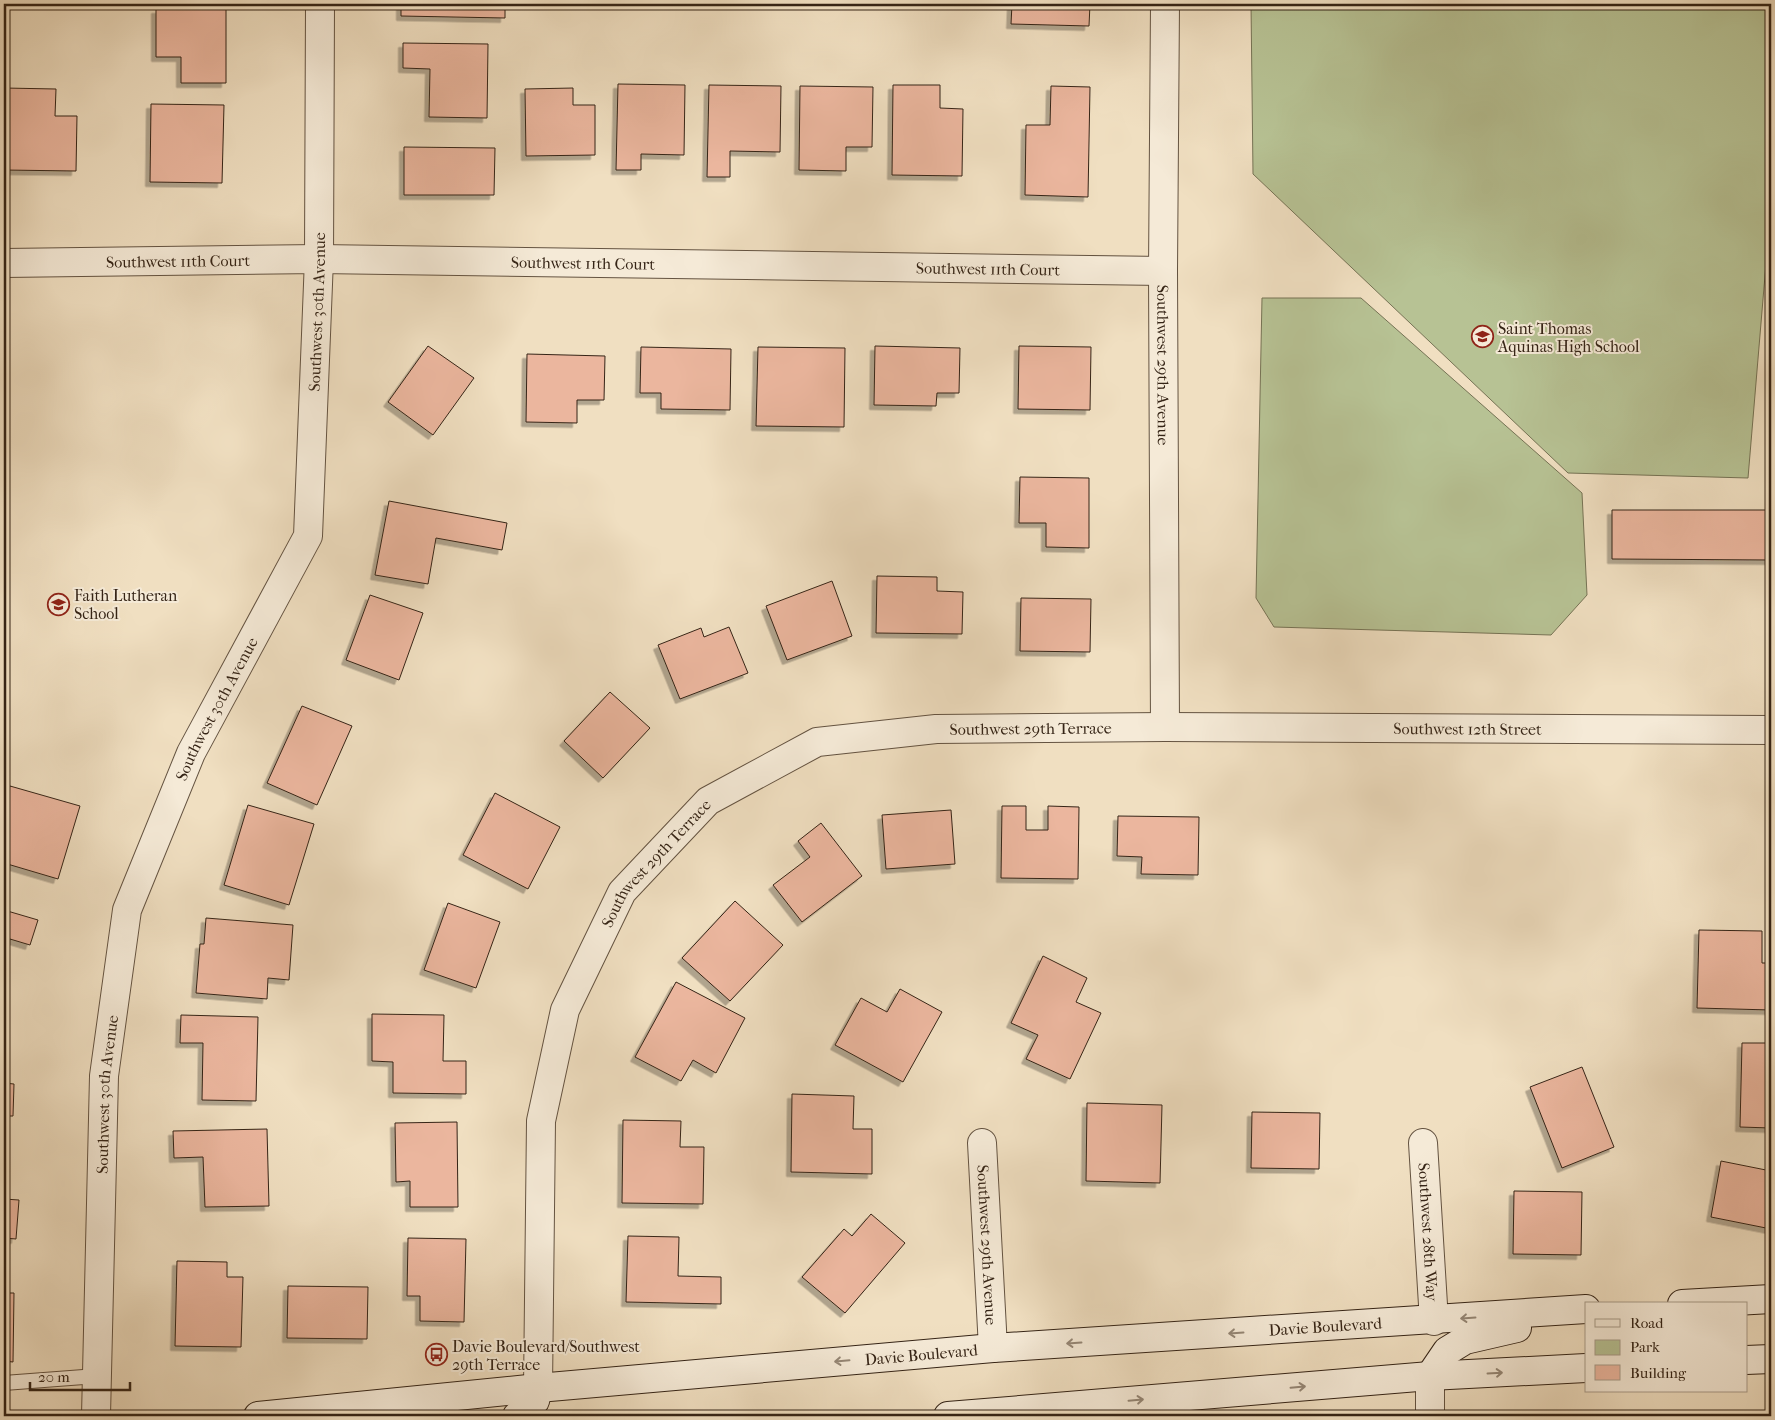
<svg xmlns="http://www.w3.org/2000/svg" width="1775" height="1420" font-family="'IM FELL French Canon',serif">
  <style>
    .green { fill: #b7c294; stroke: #767355 }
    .building { fill: #ebb69e; stroke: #352416; filter: url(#shadow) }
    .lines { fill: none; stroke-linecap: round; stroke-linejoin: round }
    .service-casing { stroke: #645341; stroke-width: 16 }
    .minor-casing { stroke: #645341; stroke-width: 30 }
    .secondary-casing { stroke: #352416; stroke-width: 30 }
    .service { stroke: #f5ead7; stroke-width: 14 }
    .minor { stroke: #f5ead7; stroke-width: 28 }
    .secondary { stroke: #f5ead7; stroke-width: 28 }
    .oneway { stroke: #958776 }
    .labels { text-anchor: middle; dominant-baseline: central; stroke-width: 4; stroke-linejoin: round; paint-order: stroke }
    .street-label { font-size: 16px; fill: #352416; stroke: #f5ead7 }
    .poi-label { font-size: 16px; fill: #352416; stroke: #f5ead7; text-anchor: start }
  </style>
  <defs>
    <filter id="shadow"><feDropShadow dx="-4.5" dy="4.5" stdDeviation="0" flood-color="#0004"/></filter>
  </defs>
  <rect width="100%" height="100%" fill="#f0dfc1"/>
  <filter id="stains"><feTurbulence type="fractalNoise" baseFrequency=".004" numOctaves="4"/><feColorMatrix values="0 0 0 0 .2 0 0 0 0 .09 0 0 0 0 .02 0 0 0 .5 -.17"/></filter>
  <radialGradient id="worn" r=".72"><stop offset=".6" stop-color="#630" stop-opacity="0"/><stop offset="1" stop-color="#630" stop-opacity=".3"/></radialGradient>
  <g class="green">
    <path d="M1251 4H1771V204L1748 478 1568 473 1253 174Z"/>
    <path d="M1262 298H1361L1582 493 1587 595 1551 635 1274 627 1256 598Z"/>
  </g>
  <g class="building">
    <path d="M401 4H505V18L401 16Z"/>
    <path d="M1012 4H1090L1089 26 1011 24Z"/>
    <path d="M156 9H226V83H181V57H156Z"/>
    <path d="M403 43 488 44 487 118 429 117 430 69 403 68Z"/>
    <path d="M618 84 685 85 684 155 641 154V170H616Z"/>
    <path d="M709 85 781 86 780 152 730 151V177H707Z"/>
    <path d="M893 85H940V108L963 109 962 176 892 175Z"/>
    <path d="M800 86 873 87 872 147H846V171L799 170Z"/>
    <path d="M1051 86 1090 87 1088 197 1025 195 1026 125H1050Z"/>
    <path d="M4 88 56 89 55 116H77L76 171 4 170Z"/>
    <path d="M573 88V105H595V155L526 156 525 89Z"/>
    <path d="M151 104 224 105 222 183 150 182Z"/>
    <path d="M404 147 495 148 494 195H404Z"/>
    <path d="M428 346 474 378 433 435 388 402Z"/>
    <path d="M875 346 960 348 959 393H937L936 406 874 405Z"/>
    <path d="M1019 346 1091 347 1090 410 1018 409Z"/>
    <path d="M641 347 731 349 730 410 661 409V393H640Z"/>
    <path d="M758 347 845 348 844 427 756 426Z"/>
    <path d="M527 354 605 356 604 400H577V423L526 422Z"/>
    <path d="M1020 477 1089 478V548L1046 547V523H1019Z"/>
    <path d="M389 501 507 523 502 550 436 538 428 584 375 575Z"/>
    <path d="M1612 510H1771V560L1612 559Z"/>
    <path d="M877 576 937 577V591L963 592 962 634 876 633Z"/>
    <path d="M832 581 852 636 787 660 766 606Z"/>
    <path d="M370 595 423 613 399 680 346 660Z"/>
    <path d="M1021 598 1091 599 1090 652 1020 651Z"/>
    <path d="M729 627 748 673 680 699 658 645 701 628 704 637Z"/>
    <path d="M610 692 650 728 603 778 564 741Z"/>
    <path d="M302 706 352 726 317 805 267 783Z"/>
    <path d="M10 786 80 806 58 879 4 863V806Z"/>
    <path d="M495 793 560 827 528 889 463 855Z"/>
    <path d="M248 805 314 824 289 905 224 885Z"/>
    <path d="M1002 806H1026V830H1048V806L1079 807 1078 879 1001 878Z"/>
    <path d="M951 810 955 864 886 869 882 815Z"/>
    <path d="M1118 816 1199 817 1198 875 1141 874 1142 857 1117 856Z"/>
    <path d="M821 823 862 876 802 922 773 885 810 857 798 841Z"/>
    <path d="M735 901 783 945 730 1001 682 958Z"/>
    <path d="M448 903 500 922 476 988 424 970Z"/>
    <path d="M4 910 38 920 30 945 10 939 4 960Z"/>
    <path d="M206 918 293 925 289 980 268 978 267 999 196 993 200 944H204Z"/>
    <path d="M1699 930 1762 931V963H1771V1010L1697 1008Z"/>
    <path d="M1043 956 1087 978 1076 1002 1101 1013 1070 1079 1026 1059 1038 1035 1011 1023Z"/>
    <path d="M676 982 745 1018 716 1073 693 1060 681 1081 635 1057Z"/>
    <path d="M900 989 942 1012 903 1082 835 1045 861 998 887 1012Z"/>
    <path d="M372 1014 444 1015 443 1061H466V1094L393 1093V1062L372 1061Z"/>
    <path d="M181 1015 258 1017 256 1101 202 1100 203 1043H180Z"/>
    <path d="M1742 1043H1771V1128L1740 1127Z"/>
    <path d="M1582 1067 1614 1147 1562 1168 1530 1087Z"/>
    <path d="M4 1083 14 1084 13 1116H4Z"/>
    <path d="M792 1094 854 1096 853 1129H872V1174L791 1172Z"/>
    <path d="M1087 1103 1162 1105 1160 1183 1086 1181Z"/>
    <path d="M1252 1112 1320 1113 1319 1169 1251 1168Z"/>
    <path d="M623 1120 681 1121 680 1147H704L703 1204 622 1203Z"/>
    <path d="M457 1122 458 1207H410V1181L396 1182 395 1123Z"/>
    <path d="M267 1129 269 1206 205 1207 203 1157 174 1158 173 1131Z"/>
    <path d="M1721 1161 1771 1171V1229L1711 1217Z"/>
    <path d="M1514 1191 1582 1192 1581 1255 1513 1254Z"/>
    <path d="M4 1199 19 1200 16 1239 4 1238Z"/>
    <path d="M871 1214 905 1243 845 1313 802 1277 844 1229 852 1236Z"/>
    <path d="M628 1236 679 1237 678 1276 721 1277V1304L626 1302Z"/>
    <path d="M408 1238 466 1239 464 1322 420 1321V1296H407Z"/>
    <path d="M177 1261 227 1262V1277H243L241 1347 175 1346Z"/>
    <path d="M288 1286 368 1287 367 1339 287 1338Z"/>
    <path d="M4 1293H14L13 1362 4 1361Z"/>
  </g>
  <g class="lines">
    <defs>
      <path id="service" d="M4 1383 97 1376"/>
      <g id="minor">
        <path id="s1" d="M1165 4 1163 271 1165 727"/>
        <path id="s2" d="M4 263 319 259 1163 271"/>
        <path id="s3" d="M982 1143 993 1348"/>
        <path id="s4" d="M1423 1143 1434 1321"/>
        <path id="s5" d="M538 1388 541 1121 565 1010 622 892 708 801 817 742 936 729 1165 727 1771 730"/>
        <path id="s6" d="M96 1416 104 1076 127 910 191 753 308 536 319 259 320 4"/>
        <path d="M1430 1416V1376"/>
      </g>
      <g id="secondary">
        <path d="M1682 1304 1771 1299"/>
        <path d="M1746 1360 1771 1359"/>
        <path d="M1430 1376 1447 1351 1465 1340 1517 1328"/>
        <path id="s7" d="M258 1416 538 1388 993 1348 1586 1309"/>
        <path d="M517 1416 535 1401 538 1388"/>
        <path d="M948 1416 1430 1376 1586 1368"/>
      </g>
    </defs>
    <use href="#service" class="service-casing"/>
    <use href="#minor" class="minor-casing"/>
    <use href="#secondary" class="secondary-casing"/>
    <use href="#service" class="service"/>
    <use href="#minor" class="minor"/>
    <use href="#secondary" class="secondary"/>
  </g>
  <defs><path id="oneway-shaft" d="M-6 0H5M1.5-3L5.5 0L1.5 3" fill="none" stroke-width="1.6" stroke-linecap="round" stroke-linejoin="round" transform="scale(1.25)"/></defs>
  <g class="oneway">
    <use href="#oneway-shaft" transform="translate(1468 1318) rotate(176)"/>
    <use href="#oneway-shaft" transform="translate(1236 1333) rotate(176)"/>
    <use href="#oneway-shaft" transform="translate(1074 1343) rotate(176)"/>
    <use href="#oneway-shaft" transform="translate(842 1361) rotate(175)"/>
    <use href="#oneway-shaft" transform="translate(1495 1373) rotate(-3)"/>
    <use href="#oneway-shaft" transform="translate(1298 1387) rotate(-5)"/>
    <use href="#oneway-shaft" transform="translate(1136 1400) rotate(-5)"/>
  </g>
  <defs>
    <symbol id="school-ring" viewBox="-11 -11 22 22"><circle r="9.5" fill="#f5ead7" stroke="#8f2418" stroke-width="1.5"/><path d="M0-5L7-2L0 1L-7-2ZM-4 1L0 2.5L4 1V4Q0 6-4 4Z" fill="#8f2418"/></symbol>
    <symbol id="bus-ring" viewBox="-11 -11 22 22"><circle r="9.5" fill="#f5ead7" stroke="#8f2418" stroke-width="1.5"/><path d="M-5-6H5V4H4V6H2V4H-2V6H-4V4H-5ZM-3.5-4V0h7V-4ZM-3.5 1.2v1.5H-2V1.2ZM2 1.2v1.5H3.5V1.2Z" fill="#8f2418"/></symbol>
  </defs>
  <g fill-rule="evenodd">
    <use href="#school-ring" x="1470" y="324" width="25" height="25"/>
    <use href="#school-ring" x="46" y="592" width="25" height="25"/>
    <use href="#bus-ring" x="424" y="1342" width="25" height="25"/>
  </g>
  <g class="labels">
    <g class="street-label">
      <text stroke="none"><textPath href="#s2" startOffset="174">Southwest 11th Court</textPath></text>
      <text stroke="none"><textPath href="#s2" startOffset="579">Southwest 11th Court</textPath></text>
      <text stroke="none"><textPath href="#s2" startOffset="984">Southwest 11th Court</textPath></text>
      <text stroke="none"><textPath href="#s6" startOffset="1148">Southwest 30th Avenue</textPath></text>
      <text stroke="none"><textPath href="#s1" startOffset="361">Southwest 29th Avenue</textPath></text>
      <text stroke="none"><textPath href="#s6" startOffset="728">Southwest 30th Avenue</textPath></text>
      <text stroke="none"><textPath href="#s5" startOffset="975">Southwest 29th Terrace</textPath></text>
      <text stroke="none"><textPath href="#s5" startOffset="1412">Southwest 12th Street</textPath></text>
      <text stroke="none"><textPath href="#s5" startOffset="555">Southwest 29th Terrace</textPath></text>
      <text stroke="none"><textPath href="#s6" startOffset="322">Southwest 30th Avenue</textPath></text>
      <text stroke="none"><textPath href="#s4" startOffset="89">Southwest 28th Way</textPath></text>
      <text stroke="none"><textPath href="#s3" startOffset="102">Southwest 29th Avenue</textPath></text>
      <text stroke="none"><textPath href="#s7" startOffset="1071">Davie Boulevard</textPath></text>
      <text stroke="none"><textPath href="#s7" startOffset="666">Davie Boulevard</textPath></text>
    </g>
    <g class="poi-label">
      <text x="1498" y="328">Saint Thomas<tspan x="1498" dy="18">Aquinas High School</tspan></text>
      <text x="74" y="595">Faith Lutheran<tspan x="74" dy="18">School</tspan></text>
      <text x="452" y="1346">Davie Boulevard/Southwest<tspan x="452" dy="18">29th Terrace</tspan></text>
    </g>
  </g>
  <rect width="1775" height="1420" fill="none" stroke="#f0dfc1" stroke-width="20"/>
  <rect x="5" y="5" width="1765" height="1410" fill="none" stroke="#352416" stroke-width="2.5"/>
  <rect x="10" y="10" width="1755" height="1400" fill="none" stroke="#352416"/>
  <rect x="1585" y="1302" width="162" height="90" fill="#f5ead7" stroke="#a89b8a"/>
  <rect x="1595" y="1319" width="25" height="8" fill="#f5ead7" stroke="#a89b8a"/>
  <text x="1630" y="1328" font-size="15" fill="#352416">Road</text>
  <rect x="1595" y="1340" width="25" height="15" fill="#b7c294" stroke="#a89b8a"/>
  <text x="1630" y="1352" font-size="15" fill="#352416">Park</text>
  <rect x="1595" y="1365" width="25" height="15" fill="#ebb69e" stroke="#a89b8a"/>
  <text x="1630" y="1378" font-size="15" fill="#352416">Building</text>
  <path d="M30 1382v8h100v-8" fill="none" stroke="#352416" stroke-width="2.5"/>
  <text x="38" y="1382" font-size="15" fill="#352416" stroke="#f5ead7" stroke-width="4" paint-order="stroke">20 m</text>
  <rect width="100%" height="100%" filter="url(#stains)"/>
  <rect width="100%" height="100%" fill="url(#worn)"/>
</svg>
